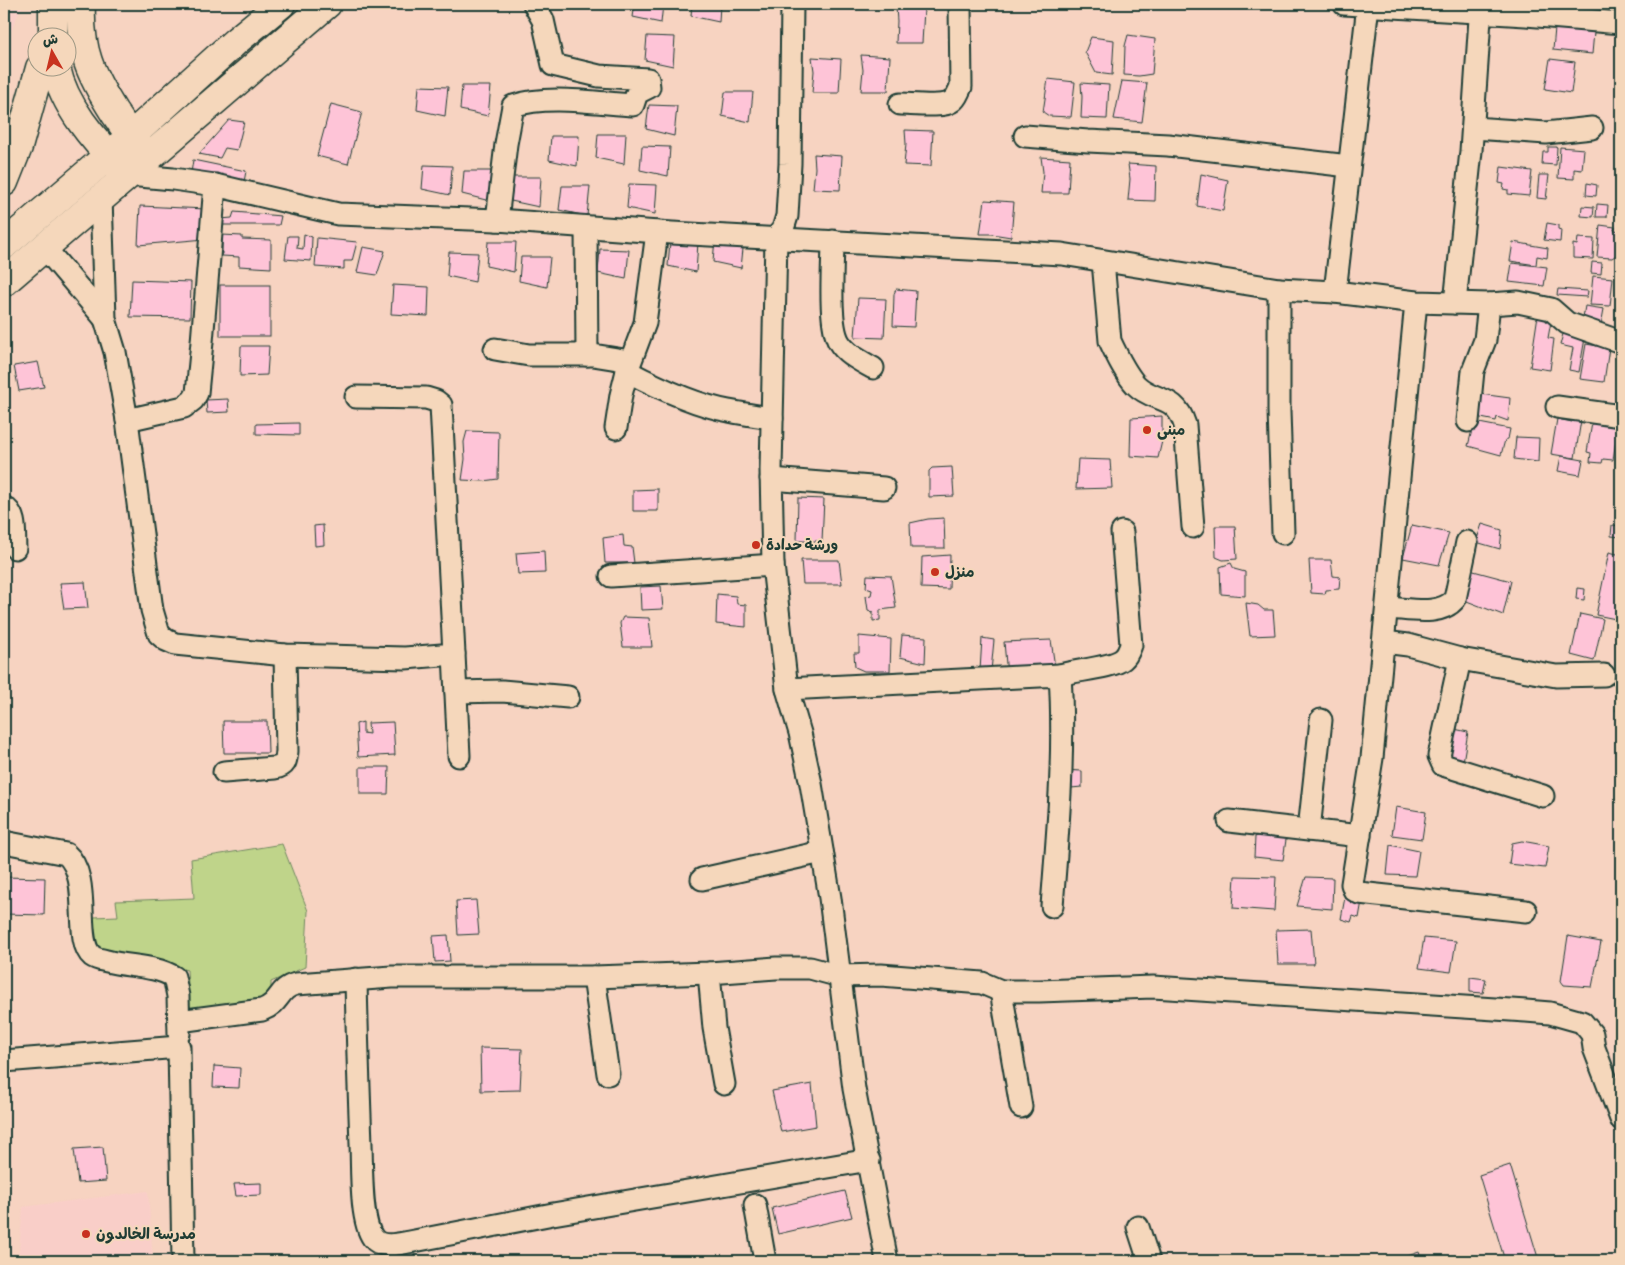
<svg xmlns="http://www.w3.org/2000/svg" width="1625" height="1265" font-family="Pangolin,'Playpen Sans Arabic',sans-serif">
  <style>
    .built { fill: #f9cec8 }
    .green { fill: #bfd48a; stroke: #6f885f }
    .building { fill: #fec4d7; stroke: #1f3d34 }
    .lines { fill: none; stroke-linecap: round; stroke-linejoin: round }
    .minor-casing { stroke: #1f3d34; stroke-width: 25 }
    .major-casing { stroke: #1f3d34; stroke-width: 31 }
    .minor { stroke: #f5d7bb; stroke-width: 21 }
    .major { stroke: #f5d7bb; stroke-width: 28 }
    .poi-dot { fill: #c8321e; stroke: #f5d7bb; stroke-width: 2 }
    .labels { text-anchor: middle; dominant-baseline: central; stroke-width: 4; stroke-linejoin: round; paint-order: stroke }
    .poi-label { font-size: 15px; font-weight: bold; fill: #1f3d34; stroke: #f5d7bb; text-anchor: start }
  </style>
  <rect width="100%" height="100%" fill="#f7d3c1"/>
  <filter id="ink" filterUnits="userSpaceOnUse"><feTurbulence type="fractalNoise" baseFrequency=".02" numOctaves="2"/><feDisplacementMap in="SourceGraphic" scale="10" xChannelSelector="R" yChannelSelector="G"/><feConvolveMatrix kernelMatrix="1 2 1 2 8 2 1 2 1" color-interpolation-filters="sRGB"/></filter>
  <g filter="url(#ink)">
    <g class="built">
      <path d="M4 4H23L4 46Z"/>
      <path d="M148 1191 153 1261H18L23 1207Z"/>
    </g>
    <path class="green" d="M282 844 308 911 305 967 271 982V1000L190 1011 187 970 93 949 94 917 118 916 116 901 194 898 191 859Z"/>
    <g class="building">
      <path d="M635 4H663L661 23 633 17Z"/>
      <path d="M692 4H720L719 22 691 16Z"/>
      <path d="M896 7 924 9 922 43H896L897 21Z"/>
      <path d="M1555 28 1594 32 1592 54 1553 50Z"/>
      <path d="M1128 35 1155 39 1152 74 1139 76 1124 75 1125 46Z"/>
      <path d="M647 36 675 37 673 66 645 60Z"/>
      <path d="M1091 37 1114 40 1112 75 1096 73 1085 52Z"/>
      <path d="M861 55 890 57 888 91H861L863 70Z"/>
      <path d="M812 57 841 59 839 93H812L814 71Z"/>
      <path d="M1550 59 1575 62 1571 93 1545 89Z"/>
      <path d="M1048 79 1075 82 1071 117 1049 116 1043 112Z"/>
      <path d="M1122 81 1147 83 1142 122 1114 119Z"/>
      <path d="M1081 83 1109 85 1107 119 1081 118 1082 97Z"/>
      <path d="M419 86 448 87 445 116 417 110Z"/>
      <path d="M462 86H491L488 116 460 110Z"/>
      <path d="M725 92H753L750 122 722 116Z"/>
      <path d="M331 104 362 112 348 164 317 156Z"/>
      <path d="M649 105 677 106 674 136 646 129Z"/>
      <path d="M229 120 244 122 237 150 225 148 220 158 199 154Z"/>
      <path d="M905 130 933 131 931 166 904 165 906 144Z"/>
      <path d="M598 134H626L624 164 596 158Z"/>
      <path d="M551 136H579L577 166 549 160Z"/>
      <path d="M642 146 670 147 668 176 640 170Z"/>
      <path d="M1548 147H1557L1556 165 1542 164 1543 152H1548Z"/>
      <path d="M1560 147 1584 149 1582 170 1574 169V179L1558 178Z"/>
      <path d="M814 154 842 156 840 190 813 189 815 168Z"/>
      <path d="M1041 157 1070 159 1068 193H1041L1043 172Z"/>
      <path d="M193 160 246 171 244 182 191 173Z"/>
      <path d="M1128 164 1156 166 1155 201 1128 200 1130 179Z"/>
      <path d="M424 165 452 166 450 195 422 189Z"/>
      <path d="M1501 167 1532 171 1529 196 1508 194V190L1503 189 1504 184 1499 183Z"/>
      <path d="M464 171H492L490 201 462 194Z"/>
      <path d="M1201 174 1228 180 1223 211 1197 206Z"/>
      <path d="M1539 175H1549L1546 199 1537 198Z"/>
      <path d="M513 177H541L539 207 511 201Z"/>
      <path d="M1587 183 1597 185 1596 196 1586 195Z"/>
      <path d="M629 184 657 185 655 214 627 208Z"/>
      <path d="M562 186H590L587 216 559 210Z"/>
      <path d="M985 200 1014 202 1011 237 992 234H980Z"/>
      <path d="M1597 204 1608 205 1607 217H1596Z"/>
      <path d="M140 206 206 209 205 239 138 245Z"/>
      <path d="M1582 206 1594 207 1593 217 1581 216Z"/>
      <path d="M234 212 281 216 279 225H220L221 219 232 218Z"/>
      <path d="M1547 223 1558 225V229L1561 230 1560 242 1544 240Z"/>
      <path d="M1600 225 1615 227 1614 230 1621 231V252L1612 258 1597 257Z"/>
      <path d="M304 234 312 237 311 261 285 259 288 236H298L297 248 303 249Z"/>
      <path d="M222 235 242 236V239L271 240V268L239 266V257L222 256Z"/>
      <path d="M317 238 357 242 352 261H344V269L315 267Z"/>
      <path d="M715 238 744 239 741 268 713 262Z"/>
      <path d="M1578 238 1594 239 1593 259 1573 258V244L1577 245Z"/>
      <path d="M670 241 698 242 696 272 668 266Z"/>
      <path d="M488 242H516L514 272 486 266Z"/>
      <path d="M1513 242 1548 248 1547 258 1537 256 1536 265 1510 261Z"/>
      <path d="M363 247 385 251 377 275 357 272Z"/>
      <path d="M600 249 629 250 626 279 598 273Z"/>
      <path d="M449 252 478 253 475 282 447 276Z"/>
      <path d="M521 257H550L547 287 519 281Z"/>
      <path d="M1592 262 1602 263 1601 274 1591 273Z"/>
      <path d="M1512 263 1547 267 1544 286 1509 282Z"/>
      <path d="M1593 276 1613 278 1610 306 1590 305Z"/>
      <path d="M132 280 191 282 190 318 130 317Z"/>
      <rect x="220" y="285" width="50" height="51"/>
      <path d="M393 285 429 287 428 316 391 314Z"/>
      <path d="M896 289 916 291 914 327 893 326 894 294Z"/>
      <path d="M1558 289 1588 291 1587 297 1557 295Z"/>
      <path d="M858 298 886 299 884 338 855 337Z"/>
      <path d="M1620 298H1621V319H1618Z"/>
      <path d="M1585 306 1604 309 1601 325 1582 323Z"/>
      <path d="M1538 315 1552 316 1548 338 1554 339 1550 370 1530 367Z"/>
      <path d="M1563 334 1585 338 1579 372 1569 370 1573 348 1560 345Z"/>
      <path d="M1586 344 1609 348 1604 382 1580 379Z"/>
      <path d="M241 346H269L267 375 240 376Z"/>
      <path d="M38 362 44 387 19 391 14 366Z"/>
      <path d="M1480 394 1510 398 1508 421 1497 417 1496 421 1476 417Z"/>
      <path d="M228 399 229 412 207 413 206 400Z"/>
      <path d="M1162 416V441L1158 458 1130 456 1131 418Z"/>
      <path d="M1557 419 1572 422 1573 419 1581 420 1575 458 1551 454Z"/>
      <path d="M1474 422 1510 429 1508 439 1505 440 1501 455 1468 446Z"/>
      <path d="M299 423V435L256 434V424Z"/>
      <path d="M1592 423 1618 427 1613 460 1603 459 1602 463 1590 462 1591 453 1587 452Z"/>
      <path d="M467 431 499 432 498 479 483 481 462 480 465 459 464 442Z"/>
      <path d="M1620 435H1621V465L1616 464Z"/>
      <path d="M1516 437 1539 438 1538 462 1514 459Z"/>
      <path d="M1561 456 1583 460 1580 475 1558 471Z"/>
      <path d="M1078 459 1110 460 1112 488 1076 489Z"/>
      <path d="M952 467 954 496 929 497V471L932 468Z"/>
      <path d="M658 489V511H633V490Z"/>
      <path d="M798 498 824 499 822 541H797Z"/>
      <path d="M944 518 945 548H911L910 523 928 519Z"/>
      <path d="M1482 524 1502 530 1500 549 1476 542Z"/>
      <path d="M323 525 324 545 315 546 314 526Z"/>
      <path d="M1412 525 1449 533 1439 565 1403 558Z"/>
      <path d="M1612 525 1621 526V537L1611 536Z"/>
      <path d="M1215 526H1235L1237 559 1223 560 1216 557Z"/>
      <path d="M623 535 624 546 632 547 634 563H605L603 538Z"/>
      <path d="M544 551 545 573 518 574 516 553Z"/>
      <path d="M1609 552 1621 555V620L1596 615Z"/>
      <path d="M950 555 949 589 921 588 922 557Z"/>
      <path d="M801 560H839L842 584H803Z"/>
      <path d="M1309 560H1331L1333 576 1340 577 1339 589 1326 590 1325 594 1311 593Z"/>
      <path d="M1231 563 1234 569 1245 572V596L1221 594 1220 567Z"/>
      <path d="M1466 569 1511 581 1503 615 1459 598Z"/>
      <path d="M867 575 891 576 896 608 880 610V620L873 621V612L868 610 866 596 871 595 872 590 866 588Z"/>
      <path d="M85 582 88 608 64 609 60 583Z"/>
      <path d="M661 586 663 609 641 610 640 587Z"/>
      <path d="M1577 588 1585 589 1584 600 1576 599Z"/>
      <path d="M717 594 736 596 737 604 746 605V627L716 624Z"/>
      <path d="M1246 603 1258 605 1264 610H1273L1275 635 1250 636Z"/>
      <path d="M1580 614 1603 619 1594 661 1571 655Z"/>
      <path d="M623 617 649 618 652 647H623L620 623Z"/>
      <path d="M902 635 926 637 925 663 900 657Z"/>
      <path d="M859 636 891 639 890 671H864L855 667 854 653H859Z"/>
      <path d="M982 638 994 640 991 671H980Z"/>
      <path d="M1051 640 1056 674 1007 675 1004 642Z"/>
      <path d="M1619 688 1621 689V712L1616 711Z"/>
      <path d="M223 721H267L268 753H224Z"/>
      <path d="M363 722V733L369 734 368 723 393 722 395 755 358 757 356 724Z"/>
      <path d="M1445 727 1468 732 1463 762 1439 756Z"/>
      <path d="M360 767H389L388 794H360Z"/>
      <path d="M1060 770 1082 771V787L1060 789Z"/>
      <path d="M1396 807 1426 812 1422 839 1392 835Z"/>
      <path d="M1272 829 1287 833 1283 860 1254 857 1255 837Z"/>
      <path d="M1522 841 1549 846 1545 868 1509 864 1512 843Z"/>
      <path d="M1390 845 1419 851 1415 876 1387 875Z"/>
      <path d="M1235 876 1276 877 1274 911 1233 908Z"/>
      <path d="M4 877 45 878 44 915 4 914Z"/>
      <path d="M1306 877 1333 878 1332 909 1297 906Z"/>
      <path d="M1345 897 1362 901 1359 918 1353 916 1351 922 1341 919Z"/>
      <path d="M476 900 479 934 458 935 456 901Z"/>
      <path d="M1311 929 1314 964H1278L1276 930Z"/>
      <path d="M448 935 450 961 435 962 433 936Z"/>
      <path d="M1568 936 1601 942 1592 987 1564 985 1561 981Z"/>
      <path d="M1424 938 1456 941 1451 972 1419 968Z"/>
      <path d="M1470 977 1486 979 1483 993 1470 992Z"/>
      <path d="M480 1048 522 1049 520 1090 481 1091Z"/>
      <path d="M214 1066 240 1068 239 1088 213 1087Z"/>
      <path d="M812 1084 816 1126 781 1132 772 1091Z"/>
      <path d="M103 1147 106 1181 78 1183 74 1149Z"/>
      <path d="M1510 1165 1539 1261H1505L1479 1175Z"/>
      <path d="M261 1183V1195L236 1196 234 1184Z"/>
      <path d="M845 1191 852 1217 778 1234 772 1208Z"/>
      <path d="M1419 1252 1422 1261H1394Z"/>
      <path d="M115 1257 116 1261H40V1260Z"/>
    </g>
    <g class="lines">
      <defs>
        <g id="minor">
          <path d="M792 4 790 164 787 216 783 229 776 238 771 470 773 565 787 689 800 733 811 784 830 898 854 1089 887 1261"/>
          <path d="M1344 4 1526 15 1621 23"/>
          <path d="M900 104C912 104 944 108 952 101 957 98 958 92 961 87L960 4"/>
          <path d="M1473 128 1546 133 1592 128"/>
          <path d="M1025 136 1088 141 1168 145 1349 166"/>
          <path d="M128 175 173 179 215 185 338 214 497 220 672 233 1062 254 1279 289 1335 292 1416 302 1489 304 1518 302 1551 309 1567 323 1621 342"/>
          <path d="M101 197 105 319 115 352 127 420 152 610 159 634 166 640 175 644 285 655 405 658 454 654 441 405 436 401 426 398 356 397"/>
          <path d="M497 220 506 144 513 106C546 94 598 103 633 105L637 93 649 87 648 79 599 76 553 65 543 20 534 4"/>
          <path d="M586 228 587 355"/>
          <path d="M833 241C833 265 828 323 839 342 846 354 861 361 873 368"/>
          <path d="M44 247 105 319"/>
          <path d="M1103 261 1110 341C1117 356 1125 373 1136 385 1154 403 1175 393 1185 425L1193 527"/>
          <path d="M1279 289V411L1283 533"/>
          <path d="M1335 292 1368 5"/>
          <path d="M1416 302 1372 758 1352 884 1354 890 1359 893 1526 911"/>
          <path d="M1455 303 1471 151 1481 4"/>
          <path d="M495 349 529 355H593L630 361"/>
          <path d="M627 371C657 387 695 405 729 411 743 414 758 416 772 418"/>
          <path d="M1557 407 1621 416"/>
          <path d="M127 420 184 407 193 400 197 393 202 342 215 185"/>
          <path d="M1468 421 1473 371 1485 340 1489 304"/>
          <path d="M616 428 621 395 627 371 645 323 657 232"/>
          <path d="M771 479 884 488"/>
          <path d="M4 507C17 514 14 535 15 548"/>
          <path d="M611 576 773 565"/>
          <path d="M1388 608C1409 609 1440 617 1455 599L1467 542"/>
          <path d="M1384 642 1408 645 1460 659 1556 676 1604 675"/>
          <path d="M454 654 459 756"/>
          <path d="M1460 659 1439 756 1443 765 1543 796"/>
          <path d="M1060 675C1076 670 1112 668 1123 659 1128 655 1129 650 1131 645L1122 532"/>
          <path d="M787 689 1060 675C1065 752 1058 829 1052 906"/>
          <path d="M456 692 502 691 568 697"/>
          <path d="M224 772 275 768C286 766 286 761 287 751L285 655"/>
          <path d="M1229 821 1360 836"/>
          <path d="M1309 830 1321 720"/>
          <path d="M4 842 66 854C93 877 73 940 92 956 96 959 102 960 107 961 128 967 155 965 174 977L178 996 179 1034"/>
          <path d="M702 879 822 852"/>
          <path d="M709 973 714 1028 724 1084"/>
          <path d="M594 977 608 1074"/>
          <path d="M356 979C357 1034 359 1089 361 1144 362 1167 360 1221 373 1238 381 1249 398 1244 409 1242L553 1214 869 1160"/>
          <path d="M1001 991 1021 1107"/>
          <path d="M179 1021 262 1010C282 1002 277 989 296 984L392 977H594L709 973 776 968H810L840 976 881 975 982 983 1001 991H1039L1153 987 1526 1011 1550 1013 1582 1022 1592 1034 1594 1048 1621 1119"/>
          <path d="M4 1061 179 1047 183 1261"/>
          <path d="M755 1205 765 1261"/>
          <path d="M1138 1227 1149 1261"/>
        </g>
        <g id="major">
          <path d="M81 4C79 50 90 74 114 112 123 125 130 138 142 149"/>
          <path d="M53 38V4"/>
          <path d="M56 68C64 106 94 140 121 168"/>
          <path d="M4 182 18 147 40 68"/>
          <path d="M4 245 130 137 236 41 281 4"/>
          <path d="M4 282 327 4"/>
        </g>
      </defs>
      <use href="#minor" class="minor-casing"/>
      <use href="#major" class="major-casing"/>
      <use href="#minor" class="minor"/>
      <use href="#major" class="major"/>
    </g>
  </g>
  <g class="poi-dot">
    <circle cx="1147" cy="430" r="5"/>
    <circle cx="756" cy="545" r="5"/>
    <circle cx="935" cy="572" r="5"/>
    <circle cx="86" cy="1234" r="5"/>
  </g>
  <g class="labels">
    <g class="poi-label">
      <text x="1157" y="430">مبنى</text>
      <text x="766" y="545">ورشة حدادة</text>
      <text x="945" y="572">منزل</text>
      <text x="96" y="1234">مدرسة الخالدون</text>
    </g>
  </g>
  <rect width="1625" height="1265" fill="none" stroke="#f5d7bb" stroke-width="20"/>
  <rect x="10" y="10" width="1605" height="1245" fill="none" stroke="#1f3d34" stroke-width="2" filter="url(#ink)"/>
  <g transform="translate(52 52) rotate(352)"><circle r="24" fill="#f5d7bb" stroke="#9f9985"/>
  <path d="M0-4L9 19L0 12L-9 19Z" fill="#c8321e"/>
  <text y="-8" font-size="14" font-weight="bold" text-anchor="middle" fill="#1f3d34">ش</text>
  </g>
</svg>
